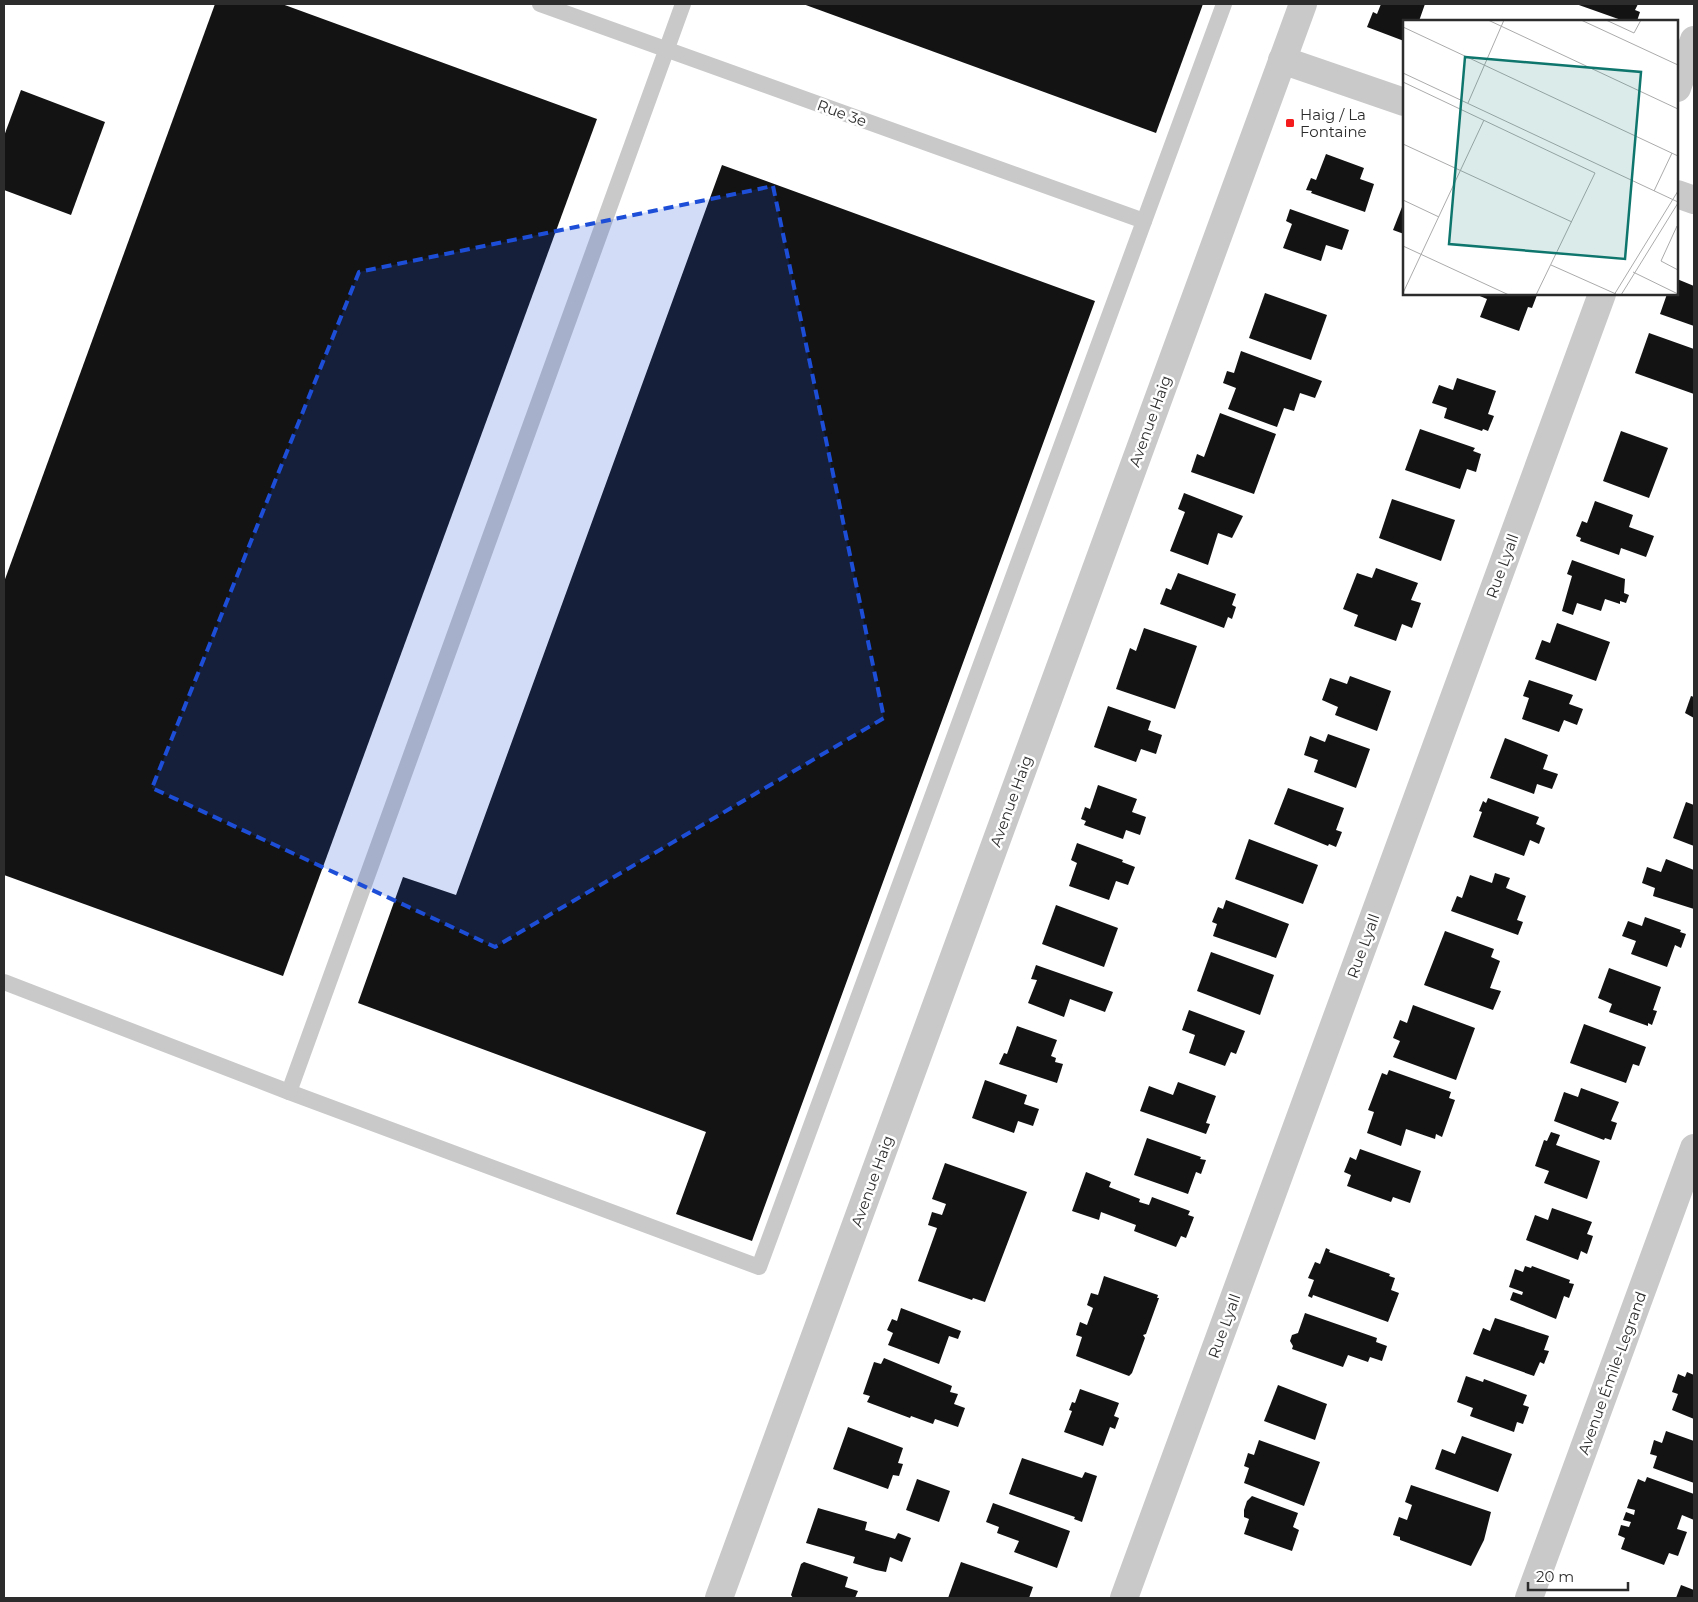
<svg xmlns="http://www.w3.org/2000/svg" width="1698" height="1602" font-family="Montserrat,sans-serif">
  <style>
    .building { fill: #131313 }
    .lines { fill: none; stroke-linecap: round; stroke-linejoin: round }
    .service { stroke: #c9c9c9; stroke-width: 16 }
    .minor { stroke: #c9c9c9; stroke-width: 28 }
    .tertiary { stroke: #c9c9c9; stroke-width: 28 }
    .marked { fill: #1d4ed8; fill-opacity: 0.2; stroke: #1d4ed8; stroke-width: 4; stroke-dasharray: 10 6; stroke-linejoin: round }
    .poi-dot { fill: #f51c1d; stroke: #fff; stroke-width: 2 }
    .labels { text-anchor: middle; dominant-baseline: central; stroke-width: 5; stroke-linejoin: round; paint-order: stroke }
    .street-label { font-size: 15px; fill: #2c2c2c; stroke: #fff }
    .poi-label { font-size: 15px; fill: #2c2c2c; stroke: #fff; text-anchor: start }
    .inset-road { fill: none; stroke: #ababab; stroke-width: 1 }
    .view { fill: #0f766e; fill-opacity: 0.15; stroke: #0f766e; stroke-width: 2.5 }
    .inset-edge { fill: none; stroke: #2c2c2c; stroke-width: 2.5 }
  </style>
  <rect width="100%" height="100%" fill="#fff"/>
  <g class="building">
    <path d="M215 4H282L597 119 283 976 4 875V582Z"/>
    <path d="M803 4H1203L1156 133Z"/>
    <path d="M1381 4H1425L1419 21H1404V41L1367 27 1373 12 1377 14Z"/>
    <path d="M1576 4H1638L1635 10 1640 12 1637 21H1624Z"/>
    <path d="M21 90 105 122 71 215 4 190V136Z"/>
    <path d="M1326 154 1364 168 1360 179 1374 184 1365 212 1311 193 1312 191 1306 190 1311 178 1316 180Z"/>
    <path d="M722 165 1095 301 752 1241 676 1214 706 1132 358 1003 403 877 456 895Z"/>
    <path d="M1404 202V234L1393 230Z"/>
    <path d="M1290 209 1349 230 1342 250 1326 245 1321 261 1283 248 1292 224 1286 221Z"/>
    <path d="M1677 279 1694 286V326L1660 314 1667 294H1677Z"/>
    <path d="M1265 293 1327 315 1311 360 1249 338Z"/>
    <path d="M1475 294H1534L1537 295 1532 308 1528 307 1519 331 1480 317 1487 299Z"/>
    <path d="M1649 333 1694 349V394L1635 373Z"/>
    <path d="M1241 351 1322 381 1315 398 1300 393 1294 411 1284 408 1277 427 1228 409 1236 388 1223 383 1227 371 1234 373Z"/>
    <path d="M1457 378 1496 391 1488 414 1494 416 1488 431 1483 429 1482 431 1444 418 1447 408 1432 403 1439 385 1453 390Z"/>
    <path d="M1220 413 1276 434 1254 494 1191 472 1197 454 1204 457Z"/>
    <path d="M1420 429 1475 448 1473 451 1481 454 1476 472 1467 469 1460 489 1405 470Z"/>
    <path d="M1621 431 1668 448 1649 498 1603 481Z"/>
    <path d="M1184 493 1243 516 1232 538 1218 533 1208 565 1170 551 1185 512 1178 509Z"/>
    <path d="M1392 499 1455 520 1441 561 1379 538Z"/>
    <path d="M1595 501 1633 515 1629 527 1654 536 1646 557 1621 548 1619 555 1580 541 1581 538 1576 536 1582 521 1587 523Z"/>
    <path d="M1572 560 1625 579 1624 593 1629 595 1626 603 1620 601V604L1605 599 1601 611 1577 603 1573 615 1562 611 1572 576 1567 574Z"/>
    <path d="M1376 568 1418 583 1411 600 1421 603 1412 628 1402 624 1396 641 1354 626 1358 615 1343 609 1357 573 1372 578Z"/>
    <path d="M1178 573 1236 594 1232 605 1236 607 1232 619 1228 617 1224 628 1160 604 1166 588 1171 590Z"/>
    <path d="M1557 623 1610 642 1596 681 1535 659 1542 640 1550 643Z"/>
    <path d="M1144 628 1197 646 1175 709 1116 689 1130 648 1136 651Z"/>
    <path d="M1350 676 1391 691 1377 731 1335 715 1338 707 1322 700 1330 678 1347 684Z"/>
    <path d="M1529 680 1573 695 1569 704 1583 709 1577 725 1564 720 1559 732 1522 719 1529 698 1523 696Z"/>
    <path d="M1691 696 1694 697V718L1685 713Z"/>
    <path d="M1108 706 1151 721 1148 730 1162 735 1156 754 1141 749 1136 762 1094 747Z"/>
    <path d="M1328 734 1370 749 1356 788 1314 772 1318 760 1304 755 1310 736 1325 742Z"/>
    <path d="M1505 738 1548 755 1543 769 1558 774 1552 789 1537 784 1534 794 1490 778Z"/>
    <path d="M1098 785 1137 799 1132 812 1146 817 1140 835 1126 830 1123 839 1084 825 1086 821 1081 819 1085 807 1090 809Z"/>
    <path d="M1288 788 1344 808 1336 830 1342 832 1336 847 1329 844 1328 846 1274 824Z"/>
    <path d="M1488 798 1539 817 1536 824 1545 828 1539 844 1530 840 1524 856 1473 837 1482 812 1479 811 1483 801 1486 803Z"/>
    <path d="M1686 802 1694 805V846L1673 838Z"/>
    <path d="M1249 839 1318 865 1303 904 1235 879Z"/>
    <path d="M1077 843 1123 860 1122 862 1135 867 1128 885 1116 881 1109 900 1069 886 1077 863 1071 860Z"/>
    <path d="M1666 859 1694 870V909L1653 896 1655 888 1642 883 1647 867 1661 872Z"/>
    <path d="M1495 873 1510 878 1506 888 1526 896 1517 920 1523 922 1518 935 1451 911 1457 896 1462 898 1470 875 1492 883Z"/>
    <path d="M1226 900 1289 924 1276 958 1213 936 1217 924 1212 922 1218 907 1223 909Z"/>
    <path d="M1056 905 1118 928 1104 967 1042 944Z"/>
    <path d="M1645 917 1681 930 1680 932 1686 934 1681 948 1675 945 1667 967 1631 954 1636 941 1622 936 1628 921 1642 926Z"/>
    <path d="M1445 931 1494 949 1491 957 1500 961 1490 988 1501 991 1493 1010 1424 985Z"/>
    <path d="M1211 952 1274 975 1260 1015 1197 991Z"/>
    <path d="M1036 965 1113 992 1105 1012 1070 999 1064 1017 1028 1003 1037 980 1031 979Z"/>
    <path d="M1609 968 1661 987 1653 1010 1657 1011 1652 1025 1648 1023V1026L1609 1012 1612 1004 1598 998Z"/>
    <path d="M1413 1005 1475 1028 1456 1080 1393 1057 1400 1041 1393 1038 1400 1020 1407 1023Z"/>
    <path d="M1189 1010 1245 1031 1236 1054 1231 1052 1225 1066 1189 1053 1195 1035 1182 1030Z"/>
    <path d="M1584 1024 1646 1047 1639 1066 1633 1064 1626 1083 1570 1063Z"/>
    <path d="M1017 1026 1057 1040 1051 1056 1056 1058 1055 1062 1063 1064 1057 1083 999 1064 1004 1053 1007 1054Z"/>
    <path d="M1389 1070 1451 1092 1449 1098 1455 1100 1442 1137 1436 1134 1435 1139 1406 1129 1401 1146 1367 1133 1374 1112 1368 1110 1382 1073 1387 1075Z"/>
    <path d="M985 1080 1027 1095 1024 1104 1039 1109 1033 1126 1018 1121 1014 1133 972 1118Z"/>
    <path d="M1178 1082 1216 1096 1206 1123 1210 1124 1206 1134 1140 1111 1149 1086 1173 1095Z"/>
    <path d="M1581 1088 1619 1102 1611 1121 1617 1123 1611 1140 1605 1138 1604 1140 1554 1121 1564 1092 1578 1097Z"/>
    <path d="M1551 1132 1560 1135 1556 1145 1600 1161 1587 1199 1544 1183 1549 1171 1535 1166 1544 1140 1547 1141Z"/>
    <path d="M1147 1138 1201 1157 1200 1159 1206 1160 1201 1174 1196 1172 1188 1194 1134 1175Z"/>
    <path d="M1360 1149 1421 1171 1410 1203 1393 1197 1391 1202 1347 1186 1351 1175 1344 1172 1350 1157 1356 1160Z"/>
    <path d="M945 1163 1027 1192 985 1302 973 1298 972 1300 918 1281 937 1228 928 1225 932 1212 942 1215 946 1204 932 1199Z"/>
    <path d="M1086 1172 1111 1182 1109 1187 1140 1199 1139 1202 1149 1205 1152 1197 1190 1211 1188 1215 1194 1217 1186 1238 1181 1236 1176 1247 1134 1231 1136 1225 1101 1212 1099 1220 1072 1211Z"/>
    <path d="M1552 1208 1592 1222 1587 1234 1593 1236 1587 1254 1581 1251 1578 1260 1526 1240 1535 1215 1548 1220Z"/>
    <path d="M1326 1248 1330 1250 1329 1252 1390 1274 1389 1276 1395 1278 1391 1290 1399 1293 1388 1322 1313 1295 1312 1298 1308 1296 1314 1280 1308 1278 1315 1262 1320 1264Z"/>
    <path d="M1525 1266 1531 1268 1532 1266 1570 1280 1569 1283 1574 1284 1569 1298 1564 1296 1556 1319 1510 1300 1513 1292 1522 1295 1523 1292 1509 1287 1515 1269 1523 1272Z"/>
    <path d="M1104 1276 1158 1295 1157 1298H1159L1146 1334 1143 1335 1145 1338 1132 1373 1129 1376 1076 1356 1082 1337 1076 1335 1080 1322 1087 1325 1093 1308 1087 1305 1091 1293 1098 1295Z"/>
    <path d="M901 1308 961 1331 958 1339 949 1336 939 1364 888 1345 893 1333 887 1330 892 1319 897 1321Z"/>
    <path d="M1305 1313 1377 1338 1376 1342 1387 1346 1382 1361 1370 1357 1368 1362 1348 1355 1343 1367 1292 1349 1293 1346 1290 1341 1292 1335 1298 1333Z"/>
    <path d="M1495 1318 1549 1336 1544 1350 1549 1351 1544 1364 1540 1362 1534 1376 1473 1354 1483 1328 1490 1331Z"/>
    <path d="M884 1358 952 1386 950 1392 958 1394 954 1404 965 1408 958 1427 935 1419 933 1424 911 1416 910 1418 867 1402 870 1396 863 1394 874 1362 881 1364Z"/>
    <path d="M1687 1372 1694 1375V1419L1672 1410 1678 1394 1672 1392 1678 1374 1685 1377Z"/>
    <path d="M1466 1376 1483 1382 1484 1379 1527 1395 1523 1405 1529 1407 1523 1424 1517 1422 1514 1432 1470 1416 1473 1408 1457 1402Z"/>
    <path d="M1278 1385 1327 1404 1315 1440 1264 1421Z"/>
    <path d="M1080 1389 1119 1403 1114 1416 1119 1418 1115 1429 1110 1427 1103 1446 1064 1432 1072 1411 1069 1410 1072 1402 1075 1403Z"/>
    <path d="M848 1427 903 1448 898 1463 903 1464 899 1476 893 1475 888 1489 833 1469Z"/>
    <path d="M1666 1431 1694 1441V1483L1653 1468 1657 1456 1650 1454 1654 1440 1662 1443Z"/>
    <path d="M1462 1436 1512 1454 1498 1492 1435 1469 1442 1449 1455 1454Z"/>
    <path d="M1259 1440 1320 1462 1304 1506 1244 1483 1249 1468 1244 1466 1248 1453 1254 1455Z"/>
    <path d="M1022 1458 1082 1478 1085 1472 1097 1476 1082 1522 1074 1519 1075 1517 1009 1494Z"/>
    <path d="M1647 1477 1694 1494V1520L1682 1515 1677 1529 1687 1532 1678 1556 1669 1553 1664 1565 1621 1549 1625 1538 1618 1535 1621 1525 1629 1527 1631 1522 1623 1520 1626 1512 1634 1515 1635 1510 1627 1508 1638 1479 1645 1482Z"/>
    <path d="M917 1479 950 1491 939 1522 906 1510Z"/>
    <path d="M1411 1485 1491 1512 1484 1540 1471 1566 1400 1540V1537L1393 1535 1399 1517 1407 1520 1412 1505 1405 1502Z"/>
    <path d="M1252 1496 1298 1513 1293 1527 1299 1530 1292 1551 1244 1534 1249 1519 1244 1517V1510L1247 1501Z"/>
    <path d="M993 1503 1070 1531 1057 1568 1014 1552 1019 1541 997 1533 999 1527 986 1522Z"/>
    <path d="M818 1508 867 1522 865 1530 895 1539 898 1533 911 1538 902 1562 890 1557 886 1572 876 1570 853 1563 855 1557 806 1543Z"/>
    <path d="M804 1562 848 1577 845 1587 858 1591 855 1598H793L791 1595 801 1564Z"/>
    <path d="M961 1562 1033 1587 1029 1598H948Z"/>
    <path d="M1681 1585 1694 1590V1598H1676Z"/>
  </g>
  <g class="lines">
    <g class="service">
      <path d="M540 4 1144 221"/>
      <path d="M4 982 289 1092 759 1267 1224 4"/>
      <path d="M289 1092 683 4"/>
    </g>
    <g class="minor">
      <path d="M1282 60 1404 102"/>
      <path d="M1677 88 1694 40"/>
      <path d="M1677 194 1694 200"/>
      <path d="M1124 1598 1602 294"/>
      <path d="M1529 1598 1694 1148"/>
    </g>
    <path class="tertiary" d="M719 1598 1303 4"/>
  </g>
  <path class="marked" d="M773 186 884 718 495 947 152 788 359 272Z"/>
  <rect class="poi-dot" x="1285" y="118" width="10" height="10" rx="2.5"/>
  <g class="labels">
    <g class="street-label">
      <text transform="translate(842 113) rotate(20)">Rue 3e</text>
      <text transform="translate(1150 421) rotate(-70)">Avenue Haig</text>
      <text transform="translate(1502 566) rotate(-70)">Rue Lyall</text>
      <text transform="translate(1011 801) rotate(-70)">Avenue Haig</text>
      <text transform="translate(1363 946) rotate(-70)">Rue Lyall</text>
      <text transform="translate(872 1181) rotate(-70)">Avenue Haig</text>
      <text transform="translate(1224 1326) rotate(-70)">Rue Lyall</text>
      <text transform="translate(1612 1373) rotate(-70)">Avenue Émile-Legrand</text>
    </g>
    <g class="poi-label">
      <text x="1300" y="114">Haig / La<tspan x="1300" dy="17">Fontaine</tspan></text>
    </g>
  </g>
  <g transform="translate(1403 20)">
    <rect width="275" height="275" fill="#fff"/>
    <path class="inset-road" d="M85 0 275 89M178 0 275 45M203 0 231 13 238 0M0 7 275 136M0 53 275 182M0 62 192 153 133 275M65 83 101 0M0 124 169 202M251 171 269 133M0 180 36 197M274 206 258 241 275 250M0 226 106 275M148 245 213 274M230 252 275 274M0 273 81 100M211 275 275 171M218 275 275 183"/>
    <path class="view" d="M62 37 238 52 222 239 46 224Z"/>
    <rect width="275" height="275" class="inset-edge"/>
  </g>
  <rect width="1698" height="1602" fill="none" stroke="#2c2c2c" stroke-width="10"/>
  <path d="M1528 1582v8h100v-8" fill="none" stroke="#2c2c2c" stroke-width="2.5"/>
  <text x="1536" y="1582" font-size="15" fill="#2c2c2c" stroke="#ffffff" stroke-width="4" paint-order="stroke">20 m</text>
</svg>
